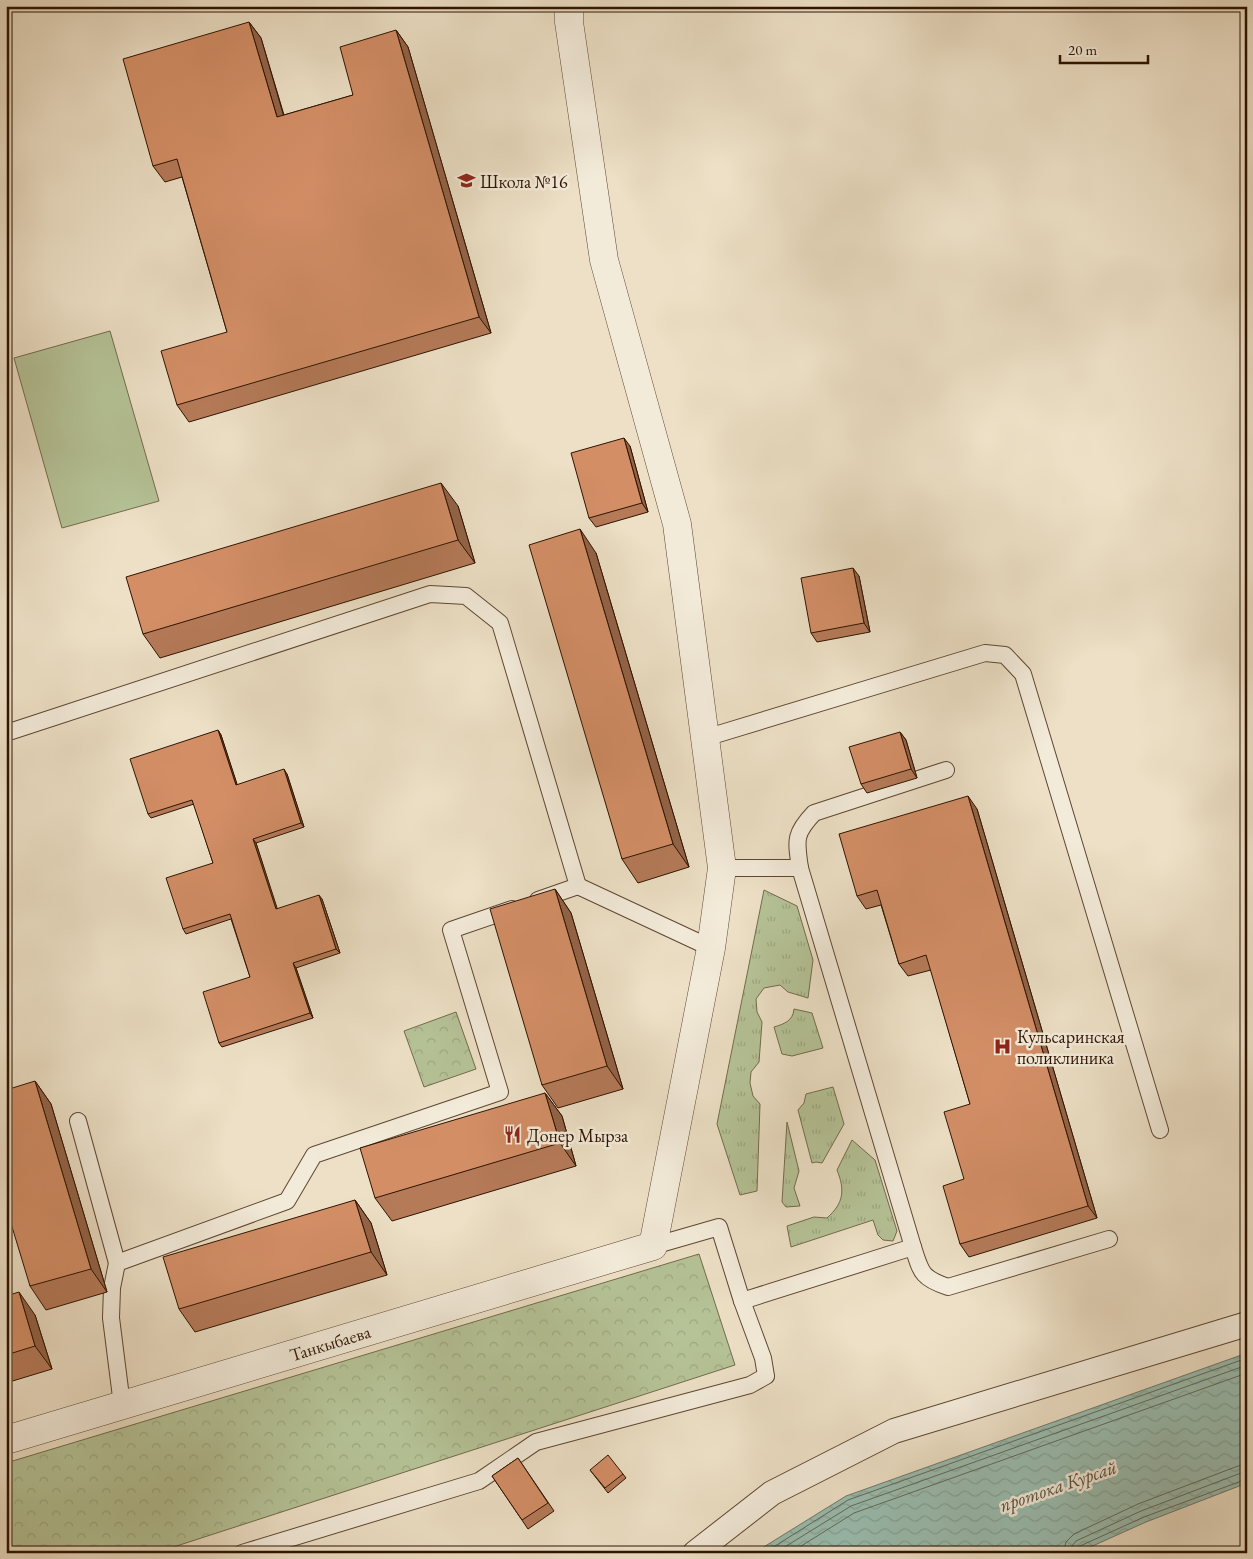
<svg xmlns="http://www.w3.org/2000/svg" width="1253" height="1559" font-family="'EB Garamond',serif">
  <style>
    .grass { fill: url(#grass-tufts); stroke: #726b4c }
    .forest { fill: url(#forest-crowns); stroke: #726b4c }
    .pitch { fill: #b5c397; stroke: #726b4c }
    .water { fill: url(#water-waves); stroke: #6f796a }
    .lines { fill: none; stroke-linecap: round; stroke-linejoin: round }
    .shore { stroke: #646858; stroke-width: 1 }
    .service-casing { stroke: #5e4632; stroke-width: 18 }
    .pedestrian-casing { stroke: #5e4632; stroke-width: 26 }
    .minor-casing { stroke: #5e4632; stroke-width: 29 }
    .service { stroke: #f3ebda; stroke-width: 16 }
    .pedestrian { stroke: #f3ebda; stroke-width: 24 }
    .minor { stroke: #f3ebda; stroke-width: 28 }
    .wall { fill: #b57a58; stroke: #2e1300 }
    .shaded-wall { fill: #946347; stroke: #2e1300 }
    .building { fill: #d38e66; stroke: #2e1300 }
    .labels { text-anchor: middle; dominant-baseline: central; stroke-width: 5; stroke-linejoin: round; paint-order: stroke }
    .poi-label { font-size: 18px; fill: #2e1300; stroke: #f3ebda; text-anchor: start }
    .street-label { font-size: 18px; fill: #2e1300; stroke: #f3ebda }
    .water-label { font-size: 19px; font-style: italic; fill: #544e3e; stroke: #f3ebda }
  </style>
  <defs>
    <pattern id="grass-tufts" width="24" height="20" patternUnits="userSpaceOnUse" patternTransform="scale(1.25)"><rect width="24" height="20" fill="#b5c397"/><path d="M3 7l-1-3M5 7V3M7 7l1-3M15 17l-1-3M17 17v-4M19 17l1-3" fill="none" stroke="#9ca780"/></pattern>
    <pattern id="forest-crowns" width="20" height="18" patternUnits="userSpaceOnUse" patternTransform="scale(1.25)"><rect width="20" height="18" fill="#b5c397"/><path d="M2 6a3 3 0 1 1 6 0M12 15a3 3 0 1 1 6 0" fill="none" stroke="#9ca780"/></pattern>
    <pattern id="water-waves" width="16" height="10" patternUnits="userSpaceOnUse" patternTransform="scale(1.25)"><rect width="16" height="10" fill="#9abdb0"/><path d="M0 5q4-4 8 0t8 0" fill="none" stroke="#85a296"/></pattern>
  </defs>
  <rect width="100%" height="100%" fill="#ede0c6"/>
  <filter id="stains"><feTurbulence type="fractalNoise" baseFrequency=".004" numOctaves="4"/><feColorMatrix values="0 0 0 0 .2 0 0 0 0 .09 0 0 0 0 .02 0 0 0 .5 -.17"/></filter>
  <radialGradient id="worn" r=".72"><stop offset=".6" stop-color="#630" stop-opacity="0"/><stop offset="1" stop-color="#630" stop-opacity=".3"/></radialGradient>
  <g class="grass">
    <path d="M764 890 797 906 813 960 808 998 788 992 780 985 764 988 756 999 757 1012 762 1022 759 1062 751 1072 750 1083 753 1096 760 1104 757 1191 740 1195 717 1124Z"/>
    <path d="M794 1009 812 1013 823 1048 792 1056 782 1054 774 1027C784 1024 793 1021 794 1009Z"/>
    <path d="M833 1087 844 1124 822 1163 816 1162 812 1163 798 1110 804 1103 806 1094Z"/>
    <path d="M787 1122 799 1171 794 1188 800 1206 786 1207 782 1202Z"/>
    <path d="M852 1140 875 1160 897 1231 893 1241 883 1240 878 1235 873 1220 791 1247 787 1226 814 1217 827 1218C844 1203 845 1190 837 1170Z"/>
  </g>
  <g class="forest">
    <path d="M456 1012 476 1069 424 1087 404 1031Z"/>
    <path d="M699 1254 735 1365 155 1553H6V1463Z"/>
  </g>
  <path class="pitch" d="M110 331 159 501 62 528 14 358Z"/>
  <path class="water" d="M1247 1353V1483L1146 1522 1077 1553H754L846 1496Z"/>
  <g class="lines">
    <g class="shore">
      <path d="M764 1553 848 1500 1247 1358"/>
      <path d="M775 1553 851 1506 1247 1365"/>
      <path d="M790 1553 854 1513 1247 1373"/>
      <path d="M1063 1553 1066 1542 1074 1534 1138 1504 1238 1466 1247 1465"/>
      <path d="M1071 1553 1072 1546 1076 1541 1141 1511 1241 1473 1247 1472"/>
      <path d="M1077 1553V1549L1080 1546 1144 1517 1247 1479"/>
    </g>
    <defs>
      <g id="service">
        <path d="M6 733 430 594 466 596 500 623 578 886 538 900"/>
        <path d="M705 738 985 653 1005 655 1023 674 1160 1130"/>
        <path d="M800 868C796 840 794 834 814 813L946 770"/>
        <path d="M578 886 711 948"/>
        <path d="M78 1121 117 1263"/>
        <path d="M653 1246 719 1227 742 1301 913 1247 800 868H722"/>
        <path d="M913 1247C921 1272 921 1278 948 1287L1109 1239"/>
        <path d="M122 1405 111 1318 112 1288 117 1263 287 1201 314 1155 500 1092 451 930 512 909"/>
        <path d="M242 1553 479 1481 536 1442 750 1385 766 1376 763 1358 742 1301"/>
      </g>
      <path id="pedestrian" d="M695 1553 772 1493 894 1431 1247 1324"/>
      <path id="minor" d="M6 1440 653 1246 711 948 722 868 677 524 604 260 569 22V6"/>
    </defs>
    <use href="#service" class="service-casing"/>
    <use href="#pedestrian" class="pedestrian-casing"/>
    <use href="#minor" class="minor-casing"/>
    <use href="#service" class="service"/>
    <use href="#pedestrian" class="pedestrian"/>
    <use href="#minor" class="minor"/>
  </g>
  <g class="wall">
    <path d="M249 22 261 38 284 115 353 95 396 30 408 47 491 333 189 422 177 405 227 332 182 177 165 182 153 166Z"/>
    <path d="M630 446 648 512 596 527 589 518Z"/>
    <path d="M458 506 475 563 160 658 143 634Z"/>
    <path d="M596 553 689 867 638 883 622 859Z"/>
    <path d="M859 576 870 632 817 642 811 633Z"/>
    <path d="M218 730 221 735 237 785 287 774 304 827 256 843 277 909 322 899 340 953 296 968 313 1018 222 1047 219 1043 250 977 231 919 186 934 183 929 213 863 194 804 151 818 148 814Z"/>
    <path d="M900 732 906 740 917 778 867 793 861 784Z"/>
    <path d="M977 809 1097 1218 969 1257 960 1244 970 1104 931 970 908 976 899 964 881 905 866 909 857 896Z"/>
    <path d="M555 889 571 913 623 1089 558 1108 542 1085Z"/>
    <path d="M35 1081 51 1104 107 1292 46 1310 30 1286Z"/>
    <path d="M545 1093 562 1116 576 1166 392 1221 375 1198Z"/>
    <path d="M355 1200 371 1223 387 1275 195 1332 179 1309Z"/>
    <path d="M6 1296 35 1315 52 1369 6 1383Z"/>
    <path d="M518 1458 554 1511 528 1529 492 1476Z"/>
    <path d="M590 1470 623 1474 626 1478 608 1493Z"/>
  </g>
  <g class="shaded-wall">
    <path d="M249 22 261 38 289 134 277 117Z"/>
    <path d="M396 30 408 47 491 333 479 317Z"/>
    <path d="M624 438 630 446 648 512 642 503Z"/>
    <path d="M441 483 458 506 475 563 458 540Z"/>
    <path d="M580 529 596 553 689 867 673 844Z"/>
    <path d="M853 568 859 576 870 632 864 623Z"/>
    <path d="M218 730 221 735 239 790 236 785Z"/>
    <path d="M900 732 906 740 917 778 911 769Z"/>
    <path d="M284 769 287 774 304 827 301 823Z"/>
    <path d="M968 796 977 809 1097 1218 1088 1206Z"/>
    <path d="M253 839 256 843 279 914 276 909Z"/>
    <path d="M555 889 571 913 623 1089 607 1066Z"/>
    <path d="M319 895 322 899 340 953 336 949Z"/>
    <path d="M293 963 296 968 313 1018 310 1013Z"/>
    <path d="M35 1081 51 1104 107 1292 91 1269Z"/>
    <path d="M545 1093 562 1116 576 1166 560 1143Z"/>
    <path d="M355 1200 371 1223 387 1275 371 1252Z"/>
    <path d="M19 1292 35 1315 52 1369 35 1346Z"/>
  </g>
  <g class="building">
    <path d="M249 22 277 117 353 95 340 47 396 30 479 317 177 405 161 351 227 332 177 159 153 166 123 59Z"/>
    <path d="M624 438 642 503 589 518 571 453Z"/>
    <path d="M441 483 458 540 143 634 126 577Z"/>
    <path d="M580 529 673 844 622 859 529 545Z"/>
    <path d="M853 568 864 623 811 633 801 578Z"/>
    <path d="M218 730 236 785 284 769 301 823 253 839 276 909 319 895 336 949 293 963 310 1013 219 1043 203 992 250 977 230 914 183 929 166 878 213 863 192 800 148 814 130 759Z"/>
    <path d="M900 732 911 769 861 784 849 747Z"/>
    <path d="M968 796 1088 1206 960 1244 943 1186 964 1179 944 1112 970 1104 926 955 899 964 877 890 857 896 839 834Z"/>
    <path d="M555 889 607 1066 542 1085 490 909Z"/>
    <path d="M35 1081 91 1269 30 1286 6 1207V1090Z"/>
    <path d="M545 1093 560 1143 375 1198 360 1148Z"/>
    <path d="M355 1200 371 1252 179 1309 163 1257Z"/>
    <path d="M19 1292 35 1346 6 1355V1296Z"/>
    <path d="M608 1455 623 1474 605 1488 590 1470Z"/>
    <path d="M518 1458 548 1503 522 1520 492 1476Z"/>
  </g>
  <defs>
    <symbol id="school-bare" viewBox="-9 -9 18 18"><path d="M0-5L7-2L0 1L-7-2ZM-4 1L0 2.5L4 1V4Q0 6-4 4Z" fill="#8f2418" stroke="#f3ebda" stroke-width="2.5" paint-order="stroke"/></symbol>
    <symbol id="hospital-bare" viewBox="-9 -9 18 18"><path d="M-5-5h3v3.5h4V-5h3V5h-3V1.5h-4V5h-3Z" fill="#8f2418" stroke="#f3ebda" stroke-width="2.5" paint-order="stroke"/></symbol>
    <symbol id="restaurant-bare" viewBox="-9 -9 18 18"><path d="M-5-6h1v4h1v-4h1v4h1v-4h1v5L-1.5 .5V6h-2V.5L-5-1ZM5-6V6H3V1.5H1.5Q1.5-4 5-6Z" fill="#8f2418" stroke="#f3ebda" stroke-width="2.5" paint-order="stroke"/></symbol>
  </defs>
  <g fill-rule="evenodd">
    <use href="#school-bare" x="454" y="168" width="25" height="25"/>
    <use href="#hospital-bare" x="990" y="1034" width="25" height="25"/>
    <use href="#restaurant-bare" x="500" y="1122" width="25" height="25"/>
  </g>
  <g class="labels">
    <g class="poi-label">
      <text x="480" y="181">Школа №16</text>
      <text x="1017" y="1036">Кульсаринская<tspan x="1017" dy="21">поликлиника</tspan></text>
      <text x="527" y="1135">Донер Мырза</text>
    </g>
    <g class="street-label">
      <text transform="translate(330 1343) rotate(-17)">Танкыбаева</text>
    </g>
    <g class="water-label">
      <text transform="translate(1058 1486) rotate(-19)">протока Курсай</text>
    </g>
  </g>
  <rect width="1253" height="1559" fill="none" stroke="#ede0c6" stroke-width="25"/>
  <rect x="8" y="8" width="1238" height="1544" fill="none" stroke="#2e1300" stroke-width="2.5"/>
  <rect x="12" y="12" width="1228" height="1534" fill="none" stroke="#2e1300"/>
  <path d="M1060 55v8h88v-8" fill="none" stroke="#2e1300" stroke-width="2.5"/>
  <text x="1068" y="55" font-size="15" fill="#2e1300" stroke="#f3ebda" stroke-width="4" paint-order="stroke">20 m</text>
  <rect width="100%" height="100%" filter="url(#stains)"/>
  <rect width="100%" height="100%" fill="url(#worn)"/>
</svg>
